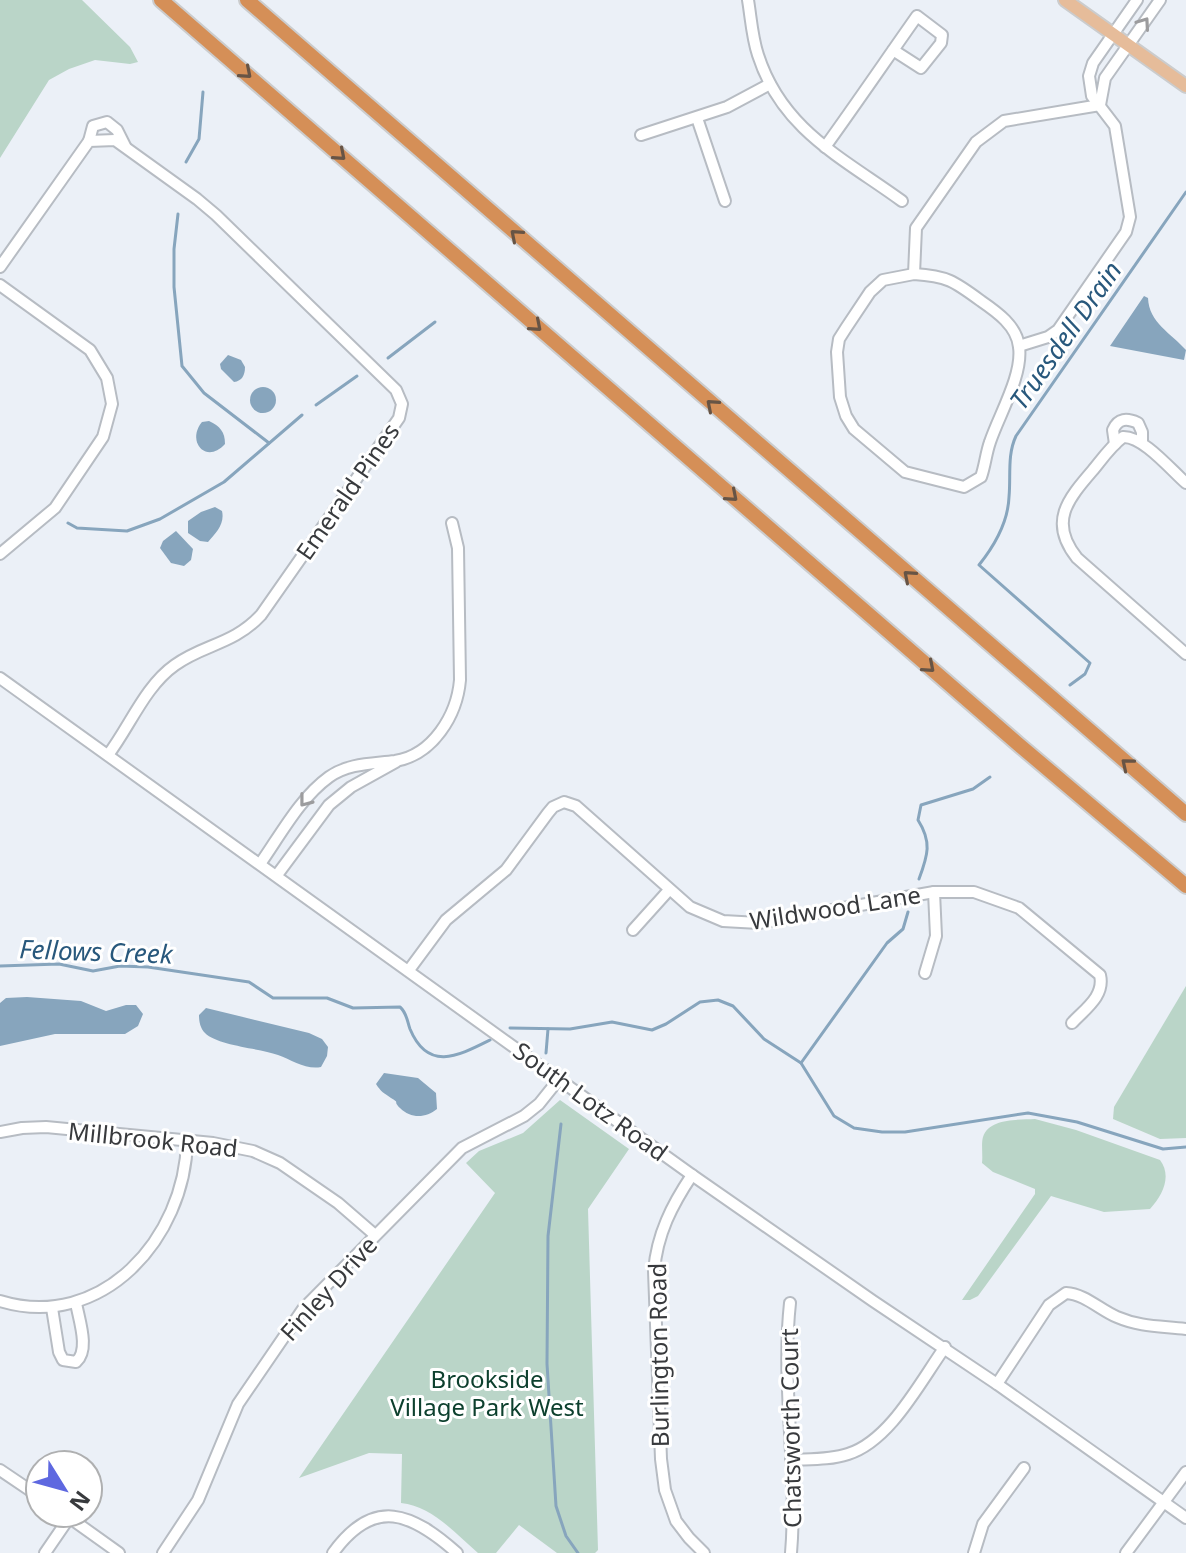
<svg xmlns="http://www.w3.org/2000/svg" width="1186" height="1553" font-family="'Noto Sans',sans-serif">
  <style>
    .green { fill: #bad5c8 }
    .water { fill: #87a5bd }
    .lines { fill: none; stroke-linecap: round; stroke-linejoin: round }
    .stream { stroke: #87a5bd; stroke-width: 3 }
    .minor-casing { stroke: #b7bcc3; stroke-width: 14 }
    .major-casing { stroke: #cbcccd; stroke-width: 16 }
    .highway-casing { stroke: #cbcccd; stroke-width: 18 }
    .minor { stroke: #fff; stroke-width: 10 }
    .major { stroke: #e6bc9a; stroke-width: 12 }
    .highway { stroke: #d58f57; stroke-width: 14 }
    .oneway { stroke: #9c9c9e }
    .oneway2 { stroke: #675445 }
    .labels { text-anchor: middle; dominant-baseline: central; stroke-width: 6; stroke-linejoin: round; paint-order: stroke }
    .street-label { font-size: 24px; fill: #383a3d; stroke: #fff }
    .park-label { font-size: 24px; fill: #0d402e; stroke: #fff }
    .water-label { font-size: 26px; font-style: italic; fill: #28587c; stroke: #fff }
  </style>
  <rect width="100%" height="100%" fill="#ebf0f7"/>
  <g class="green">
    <path d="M0 0H82L130 47 138 62 130 64 95 60 69 69 49 80 0 158Z"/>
    <path d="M1186 986V1138L1160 1139 1113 1119 1114 1107Z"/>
    <path d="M560 1100 629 1149 588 1209 598 1550 595 1553H557L519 1525 496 1553H478C456 1534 432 1506 401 1503L402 1454 369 1453 299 1478 495 1193 466 1163 479 1151 523 1133Z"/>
    <path d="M1035 1119 1076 1130 1160 1160C1172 1176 1163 1195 1150 1209L1104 1212 1051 1196 978 1296 970 1300H962L1035 1194V1189L993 1172 982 1163C983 1155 981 1144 983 1137 989 1118 1019 1120 1035 1119Z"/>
  </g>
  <g class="water">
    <path d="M1144 296 1148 298C1149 323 1171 333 1186 350L1184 360 1110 346Z"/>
    <path d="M228 355 241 360 245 367C245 375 242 381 234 382L221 369 220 364Z"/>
    <circle cx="263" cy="400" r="13"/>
    <path d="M209 421C220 426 225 432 225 444 206 465 186 441 202 422Z"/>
    <path d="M215 507 222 511C225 524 216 533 208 542L200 541 188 533V521L201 512Z"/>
    <path d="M176 531 193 549 191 560 184 566 171 563 160 548 163 541Z"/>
    <path d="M27 997 81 1001 106 1011 126 1005H136L143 1014 138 1026 125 1034H55L0 1046V1003L6 998Z"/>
    <path d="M206 1008 309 1033 322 1039 328 1047 327 1056 321 1067C306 1070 292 1060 278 1055 259 1048 218 1046 205 1033 200 1028 199 1021 199 1015Z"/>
    <path d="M384 1073 418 1078 436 1093 437 1109C426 1118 411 1119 400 1108 392 1100 401 1104 391 1098 384 1093 381 1092 376 1084Z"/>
  </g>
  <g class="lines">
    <g class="stream">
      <path d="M186 162 199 139 203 92"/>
      <path d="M178 214 174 249V287L182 366 204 393 269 443"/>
      <path d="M388 358 435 322"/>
      <path d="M316 405 357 376"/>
      <path d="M68 523 77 528 127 531 160 519 224 482 302 415"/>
      <path d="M1070 685 1085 674 1090 663 979 565C995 545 1008 523 1009 497 1011 476 1007 455 1016 436L1186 192"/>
      <path d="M919 879C928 855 932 842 918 820L921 805 973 789 990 777"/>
      <path d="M0 966 59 964 93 971 120 966 148 967 249 982 273 998H327L353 1008 400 1007C407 1013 407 1021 410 1029 428 1072 458 1056 490 1040"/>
      <path d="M510 1028 570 1029 612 1022 652 1030 666 1024 700 1002 718 1000 733 1006 764 1039 801 1063 834 1116 854 1128 882 1132H905L1028 1113 1077 1122 1163 1149 1186 1147"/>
      <path d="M546 1053 548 1029"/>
      <path d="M801 1063 887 943 903 929 908 912"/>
      <path d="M561 1124 548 1236 547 1364 556 1506 566 1536 578 1553"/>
    </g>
    <defs>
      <g id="minor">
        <path d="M748 0C751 18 752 37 758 55 782 130 843 158 902 201"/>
        <path d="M1100 105 1105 78 1160 0"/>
        <path d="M697 118 725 201"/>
        <path d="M641 135 727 107 770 84"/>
        <path d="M89 141 93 126 107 122 117 130 125 146"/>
        <path d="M825 147C856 104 886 60 917 16L942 35 941 43 921 68 893 50"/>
        <path d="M0 267 89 141 115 140 197 199 216 215 396 390 402 404 399 418 261 615C233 645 204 644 175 665 145 686 130 726 108 755"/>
        <path d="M914 274C947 276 954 281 981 301 997 312 1017 326 1019 347 1023 375 999 415 990 442 986 453 985 466 981 477L964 487 905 472 854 429 846 416 840 397 837 352 839 339 846 328 870 292 883 280Z"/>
        <path d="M914 274 916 228 976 142 1004 121 1100 105"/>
        <path d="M0 285 90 350 107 378 112 404 103 437 55 508 0 554"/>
        <path d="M1019 346 1048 337 1058 330 1126 232 1130 217 1115 126 1092 96 1089 76 1093 63 1137 0"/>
        <path d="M1115 444 1113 430C1118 418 1127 418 1138 423L1142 432V443"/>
        <path d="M1186 483C1171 470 1143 436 1123 437 1111 446 1102 459 1093 470 1068 499 1048 522 1077 558L1186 654"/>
        <path d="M0 678 692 1175 873 1301 997 1384 1186 1518"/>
        <path d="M260 864C281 834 300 798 329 777 349 763 372 764 395 761 433 755 457 715 460 680L458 548 452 523"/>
        <path d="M277 875 329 805 351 787 396 762"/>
        <path d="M633 930 669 890"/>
        <path d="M409 970 446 920 506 870 548 813 553 807 564 802 576 806 690 907 723 921 759 923 934 892H974L1019 908 1100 975C1105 996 1085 1009 1072 1023"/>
        <path d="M925 973 936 936 934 892"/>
        <path d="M0 1132 22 1128 46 1127 213 1143 253 1151 280 1163 338 1203 375 1235"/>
        <path d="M692 1175C672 1205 657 1234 654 1271L661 1459 665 1490 676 1521 689 1538 704 1553"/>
        <path d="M0 1301C102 1332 185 1238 187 1141"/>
        <path d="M790 1303C781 1386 798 1470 791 1553"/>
        <path d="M52 1308 59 1352 63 1360 76 1362C90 1350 79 1320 76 1303"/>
        <path d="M997 1384 1049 1305 1066 1293C1085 1294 1100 1310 1117 1317 1140 1327 1162 1326 1186 1329"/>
        <path d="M791 1460C810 1459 830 1460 848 1454 890 1441 920 1382 945 1347"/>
        <path d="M0 1470 40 1497"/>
        <path d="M63 1513 119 1553"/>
        <path d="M45 1553 69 1518"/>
        <path d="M163 1553 198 1500 238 1404 303 1309 462 1148 524 1116 539 1104 559 1079"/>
        <path d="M333 1553C374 1496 412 1513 457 1553"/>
        <path d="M974 1553 983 1524 1024 1468"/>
        <path d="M1126 1553 1186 1472"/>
      </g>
      <path id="major" d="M1065 0 1186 86"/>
      <g id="highway">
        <path d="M161 0 1018 744 1186 886"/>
        <path d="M247 0 1186 814"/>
      </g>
    </defs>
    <use href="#minor" class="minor-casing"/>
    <use href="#major" class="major-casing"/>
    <use href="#highway" class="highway-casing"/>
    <use href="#minor" class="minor"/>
    <use href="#major" class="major"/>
    <use href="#highway" class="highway"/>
  </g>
  <defs><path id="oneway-chevron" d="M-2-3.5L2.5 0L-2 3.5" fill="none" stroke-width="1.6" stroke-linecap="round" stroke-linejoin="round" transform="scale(2)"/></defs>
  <g class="oneway">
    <use href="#oneway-chevron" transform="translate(1144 23) rotate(-55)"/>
    <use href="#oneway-chevron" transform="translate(305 801) rotate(128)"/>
  </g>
  <g class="oneway2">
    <use href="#oneway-chevron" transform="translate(246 73) rotate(41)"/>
    <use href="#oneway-chevron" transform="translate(340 155) rotate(41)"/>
    <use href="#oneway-chevron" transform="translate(516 235) rotate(-139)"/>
    <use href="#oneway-chevron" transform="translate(536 326) rotate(41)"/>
    <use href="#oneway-chevron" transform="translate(712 405) rotate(-139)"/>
    <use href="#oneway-chevron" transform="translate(732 496) rotate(41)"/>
    <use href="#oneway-chevron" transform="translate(909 576) rotate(-139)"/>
    <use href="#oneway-chevron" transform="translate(929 667) rotate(41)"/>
    <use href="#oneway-chevron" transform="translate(1127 764) rotate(-140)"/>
  </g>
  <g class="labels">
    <g class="street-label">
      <text transform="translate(347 491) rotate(-55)">Emerald Pines</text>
      <text transform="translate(835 907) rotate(-9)">Wildwood Lane</text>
      <text transform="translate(591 1101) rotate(36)">South Lotz Road</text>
      <text transform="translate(153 1139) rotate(6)">Millbrook Road</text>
      <text transform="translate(328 1288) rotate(-48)">Finley Drive</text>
      <text transform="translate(658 1355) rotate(-91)">Burlington Road</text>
      <text transform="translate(790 1428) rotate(-91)">Chatsworth Court</text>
    </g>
    <g class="park-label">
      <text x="487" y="1378">Brookside<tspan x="487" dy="28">Village Park West</tspan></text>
    </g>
    <g class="water-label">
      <text transform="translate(1065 335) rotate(-55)">Truesdell Drain</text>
      <text transform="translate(96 951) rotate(2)">Fellows Creek</text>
    </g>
  </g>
  <g transform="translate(64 1489) rotate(127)"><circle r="38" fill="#ffffff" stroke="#afb0b1" stroke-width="2"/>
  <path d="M0-6L14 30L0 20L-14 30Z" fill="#5e68e0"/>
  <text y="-12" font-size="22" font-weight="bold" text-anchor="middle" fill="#383a3d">N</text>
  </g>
</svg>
